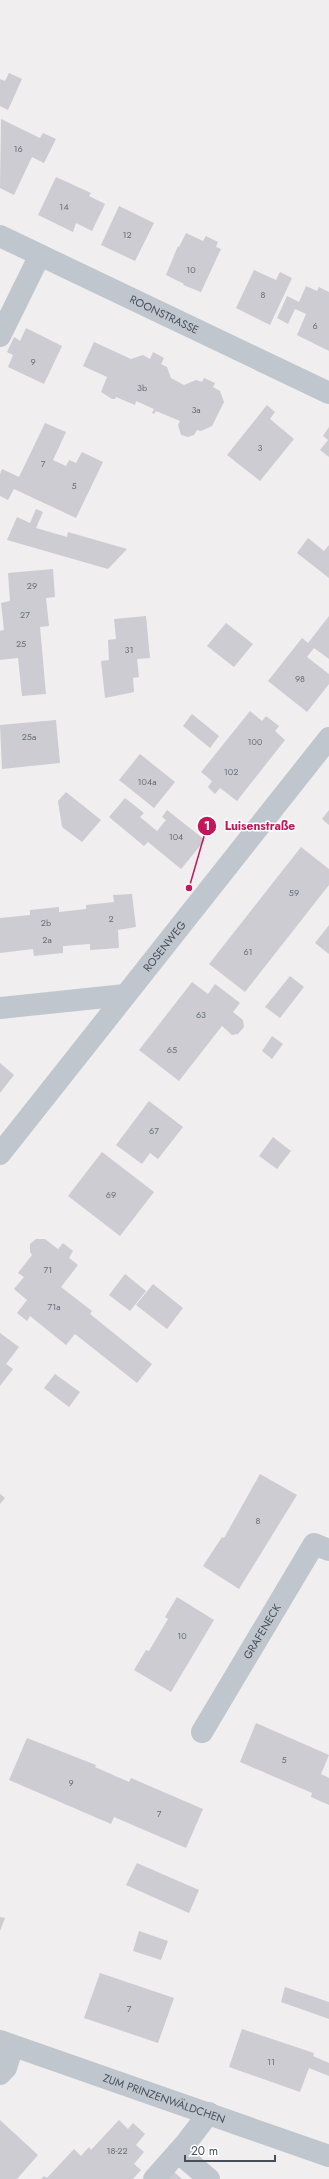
<svg xmlns="http://www.w3.org/2000/svg" width="329" height="2179" font-family="Jost,sans-serif">
  <style>
    .building { fill: #ccccd2 }
    .lines { fill: none; stroke-linecap: round; stroke-linejoin: round }
    .minor { stroke: #c0c6ce; stroke-width: 22 }
    .labels { text-anchor: middle; dominant-baseline: central; stroke-width: 3; stroke-linejoin: round; paint-order: stroke }
    .number-label { font-size: 9px; fill: #696e77 }
    .street-label { font-size: 11px; fill: #484f59; stroke: #fff }
    .leader { fill: none; stroke: #c2185b; stroke-width: 1.5 }
    .callout-dot { fill: #c2185b; stroke: #fff; stroke-width: 1.5 }
    .mark-label { font-size: 12px; text-anchor: middle; font-weight: bold; fill: #fff }
    .callout-label { font-size: 12px; text-anchor: middle; font-weight: bold; fill: #c2185b; stroke: #fff; stroke-width: 3; stroke-linejoin: round; paint-order: stroke }
  </style>
  <rect width="100%" height="100%" fill="#f0eeee"/>
  <g class="building">
    <path d="M9 73 22 79 8 110 0 106V79L5 81Z"/>
    <path d="M1 119 40 138 43 133 56 139 44 163 32 157 14 195 0 188Z"/>
    <path d="M56 177 91 193 89 196 105 204 92 231 76 223 73 232 38 215Z"/>
    <path d="M119 206 154 223 135 261 101 245Z"/>
    <path d="M186 233 203 241 206 236 218 242 216 247 221 249 201 292 183 285 184 284 166 275 178 246 179 247Z"/>
    <path d="M254 270 276 280 280 272 292 278 270 325 236 308Z"/>
    <path d="M306 286 317 291 319 287 329 292V351L297 335 306 314 295 309 288 324 277 318 287 296 299 302Z"/>
    <path d="M26 328 62 346 44 384 8 367 13 355 7 352 14 337 20 341Z"/>
    <path d="M94 342 131 359 143 355 150 359 153 352 164 358 161 364 167 367 171 378 184 385 196 380 202 382 204 378 215 383 213 387 220 391 224 402 212 426 201 431 197 430 194 435 188 437 181 435 178 425 180 421 156 411 154 414 152 413 154 409 136 401 135 405 116 397 115 399H112L101 392 107 377 83 366Z"/>
    <path d="M267 405 275 412 270 419 294 439 260 481 227 455Z"/>
    <path d="M45 423 66 432 53 460 66 466 69 460 76 463 82 452 103 462 76 518 14 489 8 500 0 496V474L2 469 19 477Z"/>
    <path d="M329 427V457L320 450 328 440 323 436Z"/>
    <path d="M36 509 43 512 36 528 67 537 68 532 127 549 108 569 7 540 17 517 30 523Z"/>
    <path d="M308 538 324 551 329 545V578L297 553Z"/>
    <path d="M53 569 55 597 46 598 49 626 40 627 46 694 22 696 18 658 0 660V631L4 630 1 603 10 601 8 573Z"/>
    <path d="M146 616 150 658 137 659 139 677 133 678 134 692 105 698 101 661 109 660 108 640 116 639 114 619Z"/>
    <path d="M329 616V659L314 648 307 657 329 674V684L307 712 268 681 302 638 308 643Z"/>
    <path d="M226 623 253 644 234 667 207 646Z"/>
    <path d="M250 711 262 721 266 716 279 726 275 731 285 740 237 801 220 788 215 794 208 787 212 781 201 772Z"/>
    <path d="M192 714 219 736 210 748 183 726Z"/>
    <path d="M56 720 60 763 2 769 0 725Z"/>
    <path d="M140 754 175 782 154 808 119 780Z"/>
    <path d="M66 792 101 820 82 842 62 827 58 801Z"/>
    <path d="M125 798 144 813 140 817 157 831 166 820 162 817 167 810 205 840 181 869 148 842 144 846 109 817Z"/>
    <path d="M329 810V825L322 819Z"/>
    <path d="M301 847 329 869V885L245 992 209 964Z"/>
    <path d="M132 894 136 927 118 930 119 948 90 950V944L63 946V953L34 956 33 949 0 953V918L30 915V910L59 907V912L86 909V905L114 902 113 895Z"/>
    <path d="M329 925V954L315 943Z"/>
    <path d="M290 976 304 987 280 1018 265 1007Z"/>
    <path d="M192 982 208 994 215 984 240 1003 233 1012 243 1020 244 1027 238 1034 232 1035 222 1026 179 1081 139 1050Z"/>
    <path d="M272 1036 283 1044 272 1059 262 1051Z"/>
    <path d="M0 1063 14 1075 0 1093Z"/>
    <path d="M149 1101 183 1127 158 1159 150 1153 142 1164 116 1145Z"/>
    <path d="M273 1137 291 1151 277 1169 259 1156Z"/>
    <path d="M102 1152 154 1192 120 1236 68 1196Z"/>
    <path d="M36 1239H45L58 1249 63 1243 73 1251 69 1258 78 1265 61 1287 92 1311 90 1314 152 1364 137 1383 75 1334 66 1345 30 1316 27 1321 17 1313 27 1300 14 1289 24 1277 18 1273 32 1255 30 1252V1244Z"/>
    <path d="M125 1274 146 1291 130 1311 109 1295Z"/>
    <path d="M153 1284 183 1308 167 1329 136 1305Z"/>
    <path d="M0 1333 19 1347 6 1364 13 1369 0 1386Z"/>
    <path d="M55 1374 80 1392 69 1407 44 1388Z"/>
    <path d="M260 1474 297 1495 239 1589 203 1566 222 1537 224 1538Z"/>
    <path d="M0 1494 5 1498 0 1504Z"/>
    <path d="M177 1597 214 1620 171 1692 134 1670 146 1650 149 1651 168 1619 165 1617Z"/>
    <path d="M256 1723 329 1755 321 1774 329 1778V1805L311 1797 312 1793 240 1762Z"/>
    <path d="M27 1738 96 1765 95 1767 129 1782 131 1778 203 1809 186 1848 114 1817 111 1824 9 1780Z"/>
    <path d="M137 1863 199 1890 189 1913 126 1885Z"/>
    <path d="M0 1917 5 1918 0 1931Z"/>
    <path d="M139 1931 168 1941 161 1960 133 1951Z"/>
    <path d="M100 1973 174 1998 158 2043 84 2018Z"/>
    <path d="M285 1987 329 2002V2019L281 2002Z"/>
    <path d="M242 2029 314 2053 313 2056 329 2063V2076L309 2068 300 2092 229 2067Z"/>
    <path d="M0 2120 38 2155 17 2179H0Z"/>
    <path d="M119 2120 128 2129 133 2123 145 2134 136 2145 144 2152 134 2164 141 2170 133 2179H41L44 2176 47 2178 74 2149 81 2156 89 2147 91 2150Z"/>
    <path d="M172 2170 182 2179H163Z"/>
  </g>
  <g class="lines">
    <g class="minor">
      <path id="s1" d="M0 236 329 393"/>
      <path d="M0 336 40 255"/>
      <path d="M0 1008 125 995"/>
      <path id="s2" d="M0 1154 329 738"/>
      <path id="s3" d="M202 1732 314 1544 329 1550"/>
      <path id="s4" d="M0 2041 329 2156"/>
      <path d="M0 2074 6 2068 13 2046"/>
      <path d="M178 2152 209 2179"/>
      <path d="M154 2179 186 2143 209 2113"/>
    </g>
  </g>
  <g class="labels">
    <g class="number-label">
      <text x="18" y="148">16</text>
      <text x="64" y="206">14</text>
      <text x="127" y="234">12</text>
      <text x="191" y="269">10</text>
      <text x="263" y="294">8</text>
      <text x="315" y="325">6</text>
      <text x="33" y="361">9</text>
      <text x="142" y="387">3b</text>
      <text x="196" y="409">3a</text>
      <text x="260" y="447">3</text>
      <text x="43" y="463">7</text>
      <text x="74" y="485">5</text>
      <text x="32" y="585">29</text>
      <text x="25" y="614">27</text>
      <text x="21" y="643">25</text>
      <text x="129" y="649">31</text>
      <text x="300" y="678">98</text>
      <text x="29" y="736">25a</text>
      <text x="255" y="741">100</text>
      <text x="231" y="771">102</text>
      <text x="147" y="781">104a</text>
      <text x="176" y="836">104</text>
      <text x="294" y="892">59</text>
      <text x="111" y="918">2</text>
      <text x="46" y="922">2b</text>
      <text x="47" y="939">2a</text>
      <text x="248" y="951">61</text>
      <text x="201" y="1014">63</text>
      <text x="172" y="1049">65</text>
      <text x="154" y="1130">67</text>
      <text x="111" y="1194">69</text>
      <text x="48" y="1269">71</text>
      <text x="54" y="1306">71a</text>
      <text x="258" y="1520">8</text>
      <text x="182" y="1635">10</text>
      <text x="284" y="1759">5</text>
      <text x="71" y="1782">9</text>
      <text x="159" y="1813">7</text>
      <text x="129" y="2008">7</text>
      <text x="271" y="2061">11</text>
      <text x="117" y="2150">18-22</text>
    </g>
    <g class="street-label">
      <text stroke="none"><textPath href="#s1" startOffset="182">ROONSTRASSE</textPath></text>
      <text stroke="none"><textPath href="#s2" startOffset="265">ROSENWEG</textPath></text>
      <text stroke="none"><textPath href="#s3" startOffset="117">GRAFENECK</textPath></text>
      <text stroke="none"><textPath href="#s4" startOffset="174">ZUM PRINZENWÄLDCHEN</textPath></text>
    </g>
  </g>
  <path class="leader" d="M189 888L207 826"/>
  <g class="callout-dot">
    <circle cx="189" cy="888" r="4"/>
    <circle cx="207" cy="826" r="10"/>
  </g>
  <g class="mark-label">
    <text x="207" y="830">1</text>
  </g>
  <g class="callout-label">
    <text x="260" y="830">Luisenstraße</text>
  </g>
  <path d="M185 2155v6h90v-6" fill="none" stroke="#484f59" stroke-width="2"/>
  <text x="191" y="2155" font-size="12" fill="#484f59" stroke="#ffffff" stroke-width="3" paint-order="stroke">20 m</text>
</svg>
